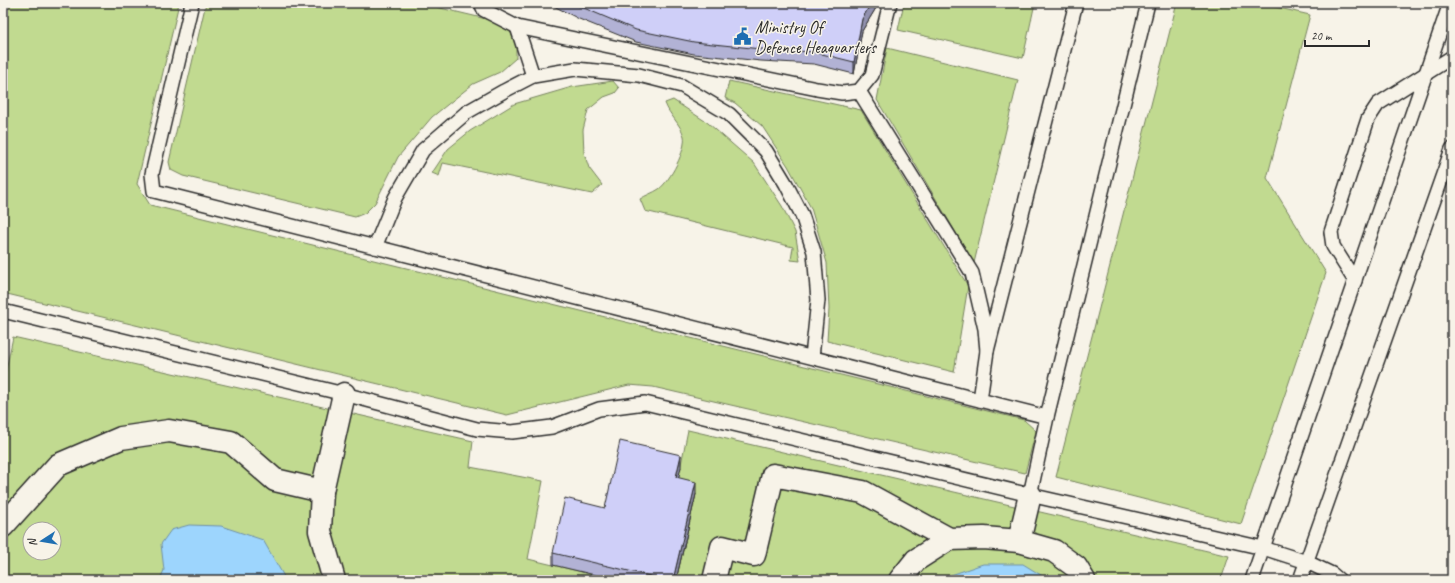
<svg xmlns="http://www.w3.org/2000/svg" width="1455" height="583" font-family="Caveat,sans-serif">
  <style>
    .green { fill: #c1da90; stroke: #76825e; fill-rule: evenodd }
    .water { fill: #9dd5fd; stroke: #6f91a9 }
    .lines { fill: none; stroke-linecap: round; stroke-linejoin: round }
    .lane-casing { stroke: #2b2b2b; stroke-width: 16 }
    .street-casing { stroke: #2b2b2b; stroke-width: 25 }
    .lane { stroke: #f7f3e8; stroke-width: 13 }
    .street { stroke: #f7f3e8; stroke-width: 22 }
    .wall { fill: #b2b2d5; stroke: #2b2b2b }
    .shaded-wall { fill: #9191ae; stroke: #2b2b2b }
    .building { fill: #cfcff8; stroke: #2b2b2b }
    .labels { text-anchor: middle; dominant-baseline: central; stroke-width: 3; stroke-linejoin: round; paint-order: stroke }
    .poi-label { font-size: 17px; fill: #2b2b2b; stroke: #f7f3e8; text-anchor: start }
  </style>
  <rect width="100%" height="100%" fill="#f7f3e8"/>
  <filter id="ink" filterUnits="userSpaceOnUse"><feTurbulence type="fractalNoise" baseFrequency=".025" numOctaves="2"/><feDisplacementMap in="SourceGraphic" scale="8" xChannelSelector="R" yChannelSelector="G"/><feConvolveMatrix kernelMatrix="1 2 1 2 8 2 1 2 1" color-interpolation-filters="sRGB"/></filter>
  <g filter="url(#ink)">
    <g class="green">
      <path d="M3 3H179L137 184 150 205 1024 420 1036 431 1025 473 653 387 629 385 507 415 3 293Z"/>
      <path d="M206 3H436V7L499 22 511 33 516 45V58L500 72 473 84 432 117 398 157 375 203 365 213 355 217 183 176 171 170 169 162Z"/>
      <path d="M904 3H1035L1023 58 898 30Z"/>
      <path d="M1177 3H1257L1310 15 1267 178 1326 273 1241 524 1056 477Z"/>
      <path d="M887 48 1018 80 974 263 877 100Z"/>
      <path d="M613 81 619 88 615 93 604 97 588 110 583 130 584 153 589 168 602 185 592 194 443 163 439 176 432 173 448 149 470 131 514 104 572 87Z"/>
      <path d="M729 81 861 110 968 286 954 372 827 341 829 309 827 263 811 208 788 166 762 126 735 103 725 98Z"/>
      <path d="M673 100 708 123 754 163 782 206 795 232 800 261 791 260 793 247 645 211 640 199C646 195 653 193 659 189 670 181 687 149 684 136 680 123 669 115 665 103Z"/>
      <path d="M13 337 473 441 470 467 543 481 528 559 616 580H3V384ZM30 529H54V553H30Z"/>
      <path d="M688 430 1229 556 1221 580H676L696 494 676 489Z"/>
    </g>
    <g class="water">
      <path d="M189 525 221 526 263 540 286 580H160L164 570 161 544 171 530Z"/>
      <path d="M983 564H1023L1049 580H941L945 577Z"/>
    </g>
    <g class="lines">
      <defs>
        <g id="lane">
          <path d="M192 3 152 174 154 191 1047 417"/>
          <path d="M481 3 484 10 517 27 817 89 842 93 859 91 872 75 890 3"/>
          <path d="M517 27 533 76"/>
          <path d="M859 91 972 273 985 329 987 351 980 400"/>
          <path d="M375 247 395 198 423 150 467 112 504 91 533 76 575 69 639 75 682 86 729 114 766 151 786 184 802 215 814 252 818 300 812 357"/>
          <path d="M1355 281 1333 246 1331 232 1368 119 1378 104 1452 57"/>
          <path d="M3 311 344 394 477 429 512 432 552 427 599 409 645 403 1030 495 1263 548 1307 562 1332 574 1339 580"/>
          <path d="M987 351 1076 3"/>
          <path d="M1030 495 1047 417 1148 3"/>
          <path d="M1252 580 1450 3"/>
          <path d="M1300 580 1452 149"/>
        </g>
        <g id="street">
          <path d="M322 491 320 531 334 580"/>
          <path d="M1030 495 1019 541 1054 551 1076 567 1084 580"/>
          <path d="M3 526 58 465 121 438 169 431 231 442 275 480 322 491 344 394"/>
          <path d="M714 580 722 547 754 555 773 475 863 492 949 539 984 538 1019 541"/>
          <path d="M900 580 916 560 949 539"/>
        </g>
      </defs>
      <use href="#lane" class="lane-casing"/>
      <use href="#street" class="street-casing"/>
      <use href="#lane" class="lane"/>
      <use href="#street" class="street"/>
    </g>
    <g class="wall">
      <path d="M548 3H879L862 31 854 74 814 64 761 61 694 54 636 42 579 19Z"/>
      <path d="M681 467 678 477 696 494 676 580H616L553 565V553L605 508Z"/>
    </g>
    <g class="shaded-wall">
      <path d="M871 3H879L862 31 854 74V62L862 19Z"/>
      <path d="M681 455V467L676 489V477Z"/>
      <path d="M696 482V494L676 580H673Z"/>
    </g>
    <g class="building">
      <path d="M572 3H871L862 19 854 62 814 52 761 49 694 42 636 30Z"/>
      <path d="M620 441 681 455 676 477 696 482 673 580H667L553 553 565 498 605 508Z"/>
    </g>
  </g>
  <defs>
    <symbol id="civic-bare" viewBox="-9 -9 18 18"><path d="M-.6-6.5H3V-4.5H.6V-3L4-1V1h2V6H-6V1h2V-1L-.6-3ZM-1.2 2.5V6h2.4V2.5Z" fill="#1f6fb2" stroke="#f7f3e8" stroke-width="2.5" paint-order="stroke"/></symbol>
  </defs>
  <g fill-rule="evenodd">
    <use href="#civic-bare" x="730" y="24" width="25" height="25"/>
  </g>
  <g class="labels">
    <g class="poi-label">
      <text x="755" y="27">Ministry Of<tspan x="755" dy="20">Defence Heaquarters</tspan></text>
    </g>
  </g>
  <rect width="1455" height="583" fill="none" stroke="#f7f3e8" stroke-width="16"/>
  <rect x="8" y="8" width="1439" height="567" fill="none" stroke="#2b2b2b" stroke-width="1.5" filter="url(#ink)"/>
  <g transform="translate(42 541) rotate(258)"><circle r="19" fill="#f7f3e8" stroke="#a5a39c"/>
  <path d="M0-3L7 15L0 10L-7 15Z" fill="#1f6fb2"/>
  <text y="-6" font-size="11" font-weight="bold" text-anchor="middle" fill="#2b2b2b">N</text>
  </g>
  <path d="M1305 40v6h64v-6" fill="none" stroke="#2b2b2b" stroke-width="2"/>
  <text x="1311" y="40" font-size="12" fill="#2b2b2b" stroke="#f7f3e8" stroke-width="3" paint-order="stroke">20 m</text>
</svg>
